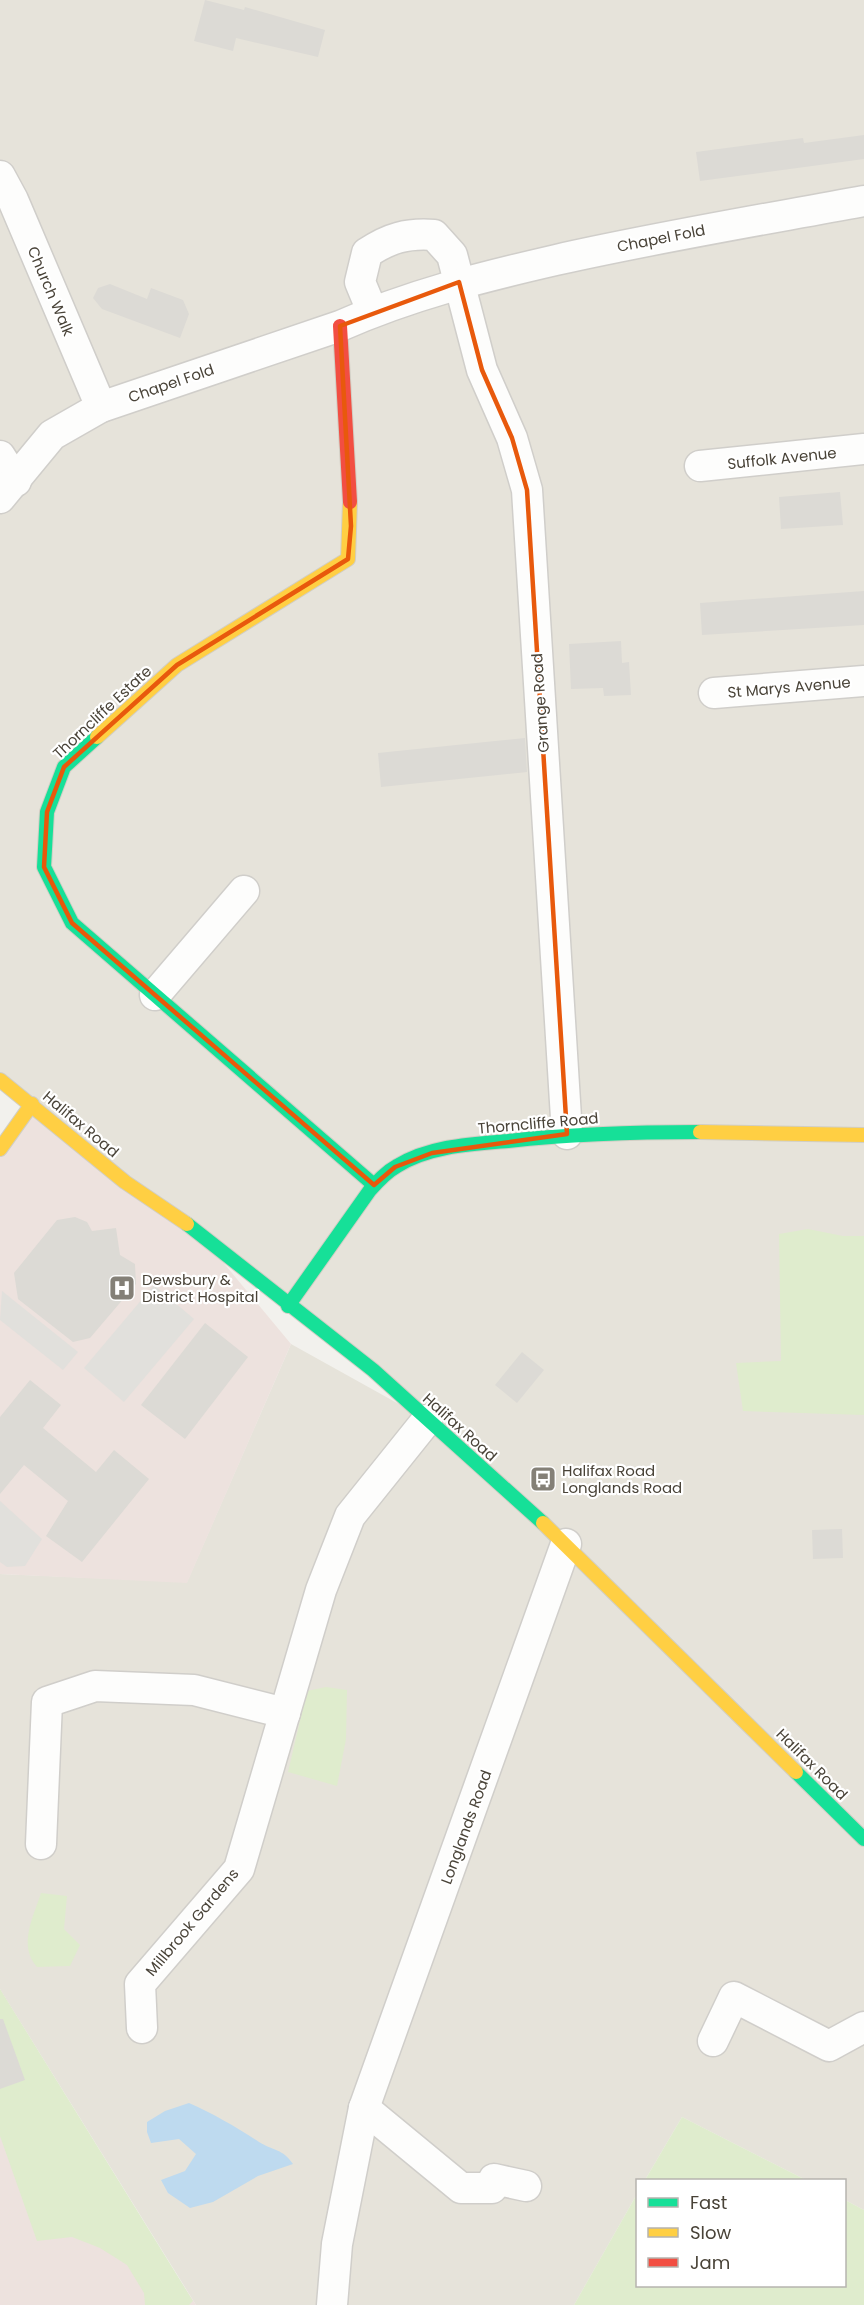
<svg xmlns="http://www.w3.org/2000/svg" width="864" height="2305" font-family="Poppins,sans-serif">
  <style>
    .residential { fill: #e6e3da }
    .medical { fill: #ede2de }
    .green { fill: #dfeccd }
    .parking { fill: #e1e0dc }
    .water { fill: #bedaef }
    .building { fill: #dcdad5 }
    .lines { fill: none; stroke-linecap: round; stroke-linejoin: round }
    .street-casing { stroke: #d0ceca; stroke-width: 33 }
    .fast-casing { stroke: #d1cec4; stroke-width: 16 }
    .slow-casing { stroke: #d1cec4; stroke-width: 16 }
    .jam-casing { stroke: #d1cec4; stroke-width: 16 }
    .street { stroke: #fdfdfc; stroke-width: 30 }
    .fast { stroke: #16e098; stroke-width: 14 }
    .slow { stroke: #ffcf43; stroke-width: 14 }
    .jam { stroke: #f24e42; stroke-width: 14 }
    .marked { fill: none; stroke: #e8590c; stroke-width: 4.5; stroke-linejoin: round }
    .labels { text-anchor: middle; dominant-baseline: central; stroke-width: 4.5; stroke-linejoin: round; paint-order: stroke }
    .street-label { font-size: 15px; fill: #494338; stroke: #fff }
    .poi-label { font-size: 15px; fill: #494338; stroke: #fff; text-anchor: start }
  </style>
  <rect width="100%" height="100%" fill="#f2f1ed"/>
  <path class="residential" d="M0 0H864V2210L845 2200 844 2180H806L682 2117 645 2180H638L637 2194 574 2305H196L0 1989V1574L187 1582 291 1344 424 1418 0 1080Z"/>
  <g class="medical">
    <path d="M32 1104 197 1231 291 1344 187 1583 0 1574V1149Z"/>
    <path d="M0 1989 150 2235 196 2305H0Z"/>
  </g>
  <g class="green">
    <path d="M808 1229 843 1236H864V1415L743 1411 736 1363 781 1361 779 1234Z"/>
    <path d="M326 1687 347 1690 346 1739 337 1786 288 1772 307 1691Z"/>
    <path d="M41 1893 67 1896 64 1929 80 1945 70 1966 37 1967C18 1945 33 1918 41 1893Z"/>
    <path d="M0 1989 193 2301 189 2305H145L144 2293 127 2265 100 2248 72 2237 37 2241 0 2136Z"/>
    <path d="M682 2117 806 2180H645Z"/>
    <path d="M637 2194 638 2286H844L845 2200 864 2210V2305H574Z"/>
  </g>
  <g class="parking">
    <path d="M154 1285 194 1319 124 1402 84 1368Z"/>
    <path d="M2 1291 78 1352 63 1370 0 1320Z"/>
    <path d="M0 1501 42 1539 25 1566 7 1567 0 1562Z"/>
  </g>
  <path class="water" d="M189 2103C214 2114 236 2127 259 2142 273 2151 282 2148 293 2164L258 2176 213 2202 190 2208 168 2193 161 2180 185 2171 196 2154 179 2139 151 2143 147 2132V2122L165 2111Z"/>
  <g class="building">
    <path d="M205 0 244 10 245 7 325 30 318 57 236 38 233 51 194 41Z"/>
    <path d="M864 135V159L700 181 696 152 803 138 804 143Z"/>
    <path d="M110 284 147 299 151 288 183 300 189 314 180 338 102 309 93 298 98 288Z"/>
    <path d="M840 492 843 525 781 529 779 497Z"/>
    <path d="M864 591V625L702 635 700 603Z"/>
    <path d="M621 641 622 663 629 662 631 695 604 696 603 688 571 689 569 644Z"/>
    <path d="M525 738 527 772 381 787 378 753Z"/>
    <path d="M75 1217 87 1222 92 1231 116 1228 120 1255 135 1264 136 1284 90 1338 73 1342 18 1299 14 1273 57 1220Z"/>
    <path d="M205 1323 248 1357 185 1439 141 1405Z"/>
    <path d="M522 1352 544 1370 517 1403 495 1385Z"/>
    <path d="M30 1380 61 1405 43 1428 96 1472 114 1450 149 1479 82 1562 46 1536 68 1501 24 1465 0 1494V1417Z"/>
    <path d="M842 1529 843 1558 813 1559 812 1530Z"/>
    <path d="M0 2019H3L25 2080 0 2089Z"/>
  </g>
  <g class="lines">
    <defs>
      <g id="street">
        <path d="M0 176 13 200 101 407"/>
        <path d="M372 311 360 282 367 253C389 238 407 233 434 235L452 255 482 370 512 438 527 490 567 1134"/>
        <path d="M0 456 16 481"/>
        <path d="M700 466 864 449"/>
        <path d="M0 498 52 435 101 407 340 326C410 295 482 277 556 260 658 237 761 220 864 201"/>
        <path d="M714 693 864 681"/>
        <path d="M155 995 244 891"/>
        <path d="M41 1844 47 1702 95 1686 194 1690 285 1713"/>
        <path d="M142 2028 140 1984 239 1869 321 1590 350 1516 427 1420"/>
        <path d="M713 2041 734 1997 829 2046 864 2027"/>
        <path d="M364 2108 461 2188H492L494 2179 526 2186"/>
        <path d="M332 2305 337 2244 364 2108 566 1544"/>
      </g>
      <g id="fast">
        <path d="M97 737 64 767 47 812 44 867 72 923 374 1185"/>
        <path d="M187 1224 373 1370 543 1523"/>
        <path d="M288 1306 370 1190C378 1181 386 1172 397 1166 429 1146 471 1144 508 1141 572 1134 636 1132 700 1132"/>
        <path d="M796 1772 864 1839"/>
      </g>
      <g id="slow">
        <path d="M97 737 177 665 348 559 350 502"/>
        <path d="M0 1080 125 1182 187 1224"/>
        <path d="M700 1132 864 1135"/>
        <path d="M0 1149 32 1104"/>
        <path d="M543 1523 796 1772"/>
      </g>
      <path id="jam" d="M340 326 350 502"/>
    </defs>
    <use href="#street" class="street-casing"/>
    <use href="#fast" class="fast-casing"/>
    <use href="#slow" class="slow-casing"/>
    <use href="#jam" class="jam-casing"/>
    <use href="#street" class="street"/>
    <use href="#fast" class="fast"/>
    <use href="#slow" class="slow"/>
    <use href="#jam" class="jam"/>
  </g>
  <path class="marked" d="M459 282 482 370 512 438 527 490 567 1134 432 1153 395 1167 374 1185 72 923 44 867 47 812 64 767 177 665 348 559 351 526 340 326Z"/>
  <defs>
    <symbol id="hospital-square" viewBox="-11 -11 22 22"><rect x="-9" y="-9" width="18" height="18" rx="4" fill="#848077" stroke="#fff"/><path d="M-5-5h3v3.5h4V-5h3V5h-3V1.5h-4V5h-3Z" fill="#fff"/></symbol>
    <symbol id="bus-square" viewBox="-11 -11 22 22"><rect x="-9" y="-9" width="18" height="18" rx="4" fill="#848077" stroke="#fff"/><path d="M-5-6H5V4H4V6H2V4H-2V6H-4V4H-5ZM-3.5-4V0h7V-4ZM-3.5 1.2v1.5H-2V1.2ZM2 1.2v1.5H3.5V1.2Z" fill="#fff"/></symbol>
  </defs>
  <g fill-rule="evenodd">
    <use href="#hospital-square" x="107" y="1273" width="30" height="30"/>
    <use href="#bus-square" x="528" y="1464" width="30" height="30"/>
  </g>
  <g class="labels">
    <g class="street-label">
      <text transform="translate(661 238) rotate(-11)">Chapel Fold</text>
      <text transform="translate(51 291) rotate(67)">Church Walk</text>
      <text transform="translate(171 383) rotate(-19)">Chapel Fold</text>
      <text transform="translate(782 458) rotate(-6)">Suffolk Avenue</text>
      <text transform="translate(789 687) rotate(-5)">St Marys Avenue</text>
      <text transform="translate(540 703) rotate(-94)">Grange Road</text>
      <text transform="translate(102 712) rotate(-43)">Thorncliffe Estate</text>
      <text transform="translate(538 1123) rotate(-5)">Thorncliffe Road</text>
      <text transform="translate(81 1124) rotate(40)">Halifax Road</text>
      <text transform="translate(460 1427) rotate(42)">Halifax Road</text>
      <text transform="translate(812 1764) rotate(45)">Halifax Road</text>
      <text transform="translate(466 1827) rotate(-70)">Longlands Road</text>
      <text transform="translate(192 1922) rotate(-50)">Millbrook Gardens</text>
    </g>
    <g class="poi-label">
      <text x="142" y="1279">Dewsbury &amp;<tspan x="142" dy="17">District Hospital</tspan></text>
      <text x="562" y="1470">Halifax Road<tspan x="562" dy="17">Longlands Road</tspan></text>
    </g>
  </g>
  <rect x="636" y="2179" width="210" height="108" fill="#ffffff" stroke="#b6b4af" stroke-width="1.5"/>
  <rect x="648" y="2198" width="30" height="9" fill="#16e098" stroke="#b6b4af" stroke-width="1.5"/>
  <text x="690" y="2209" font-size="18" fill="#494338">Fast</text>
  <rect x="648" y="2228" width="30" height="9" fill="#ffcf43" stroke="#b6b4af" stroke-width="1.5"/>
  <text x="690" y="2239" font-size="18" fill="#494338">Slow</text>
  <rect x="648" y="2258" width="30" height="9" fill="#f24e42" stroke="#b6b4af" stroke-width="1.5"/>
  <text x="690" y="2269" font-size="18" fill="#494338">Jam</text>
</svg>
